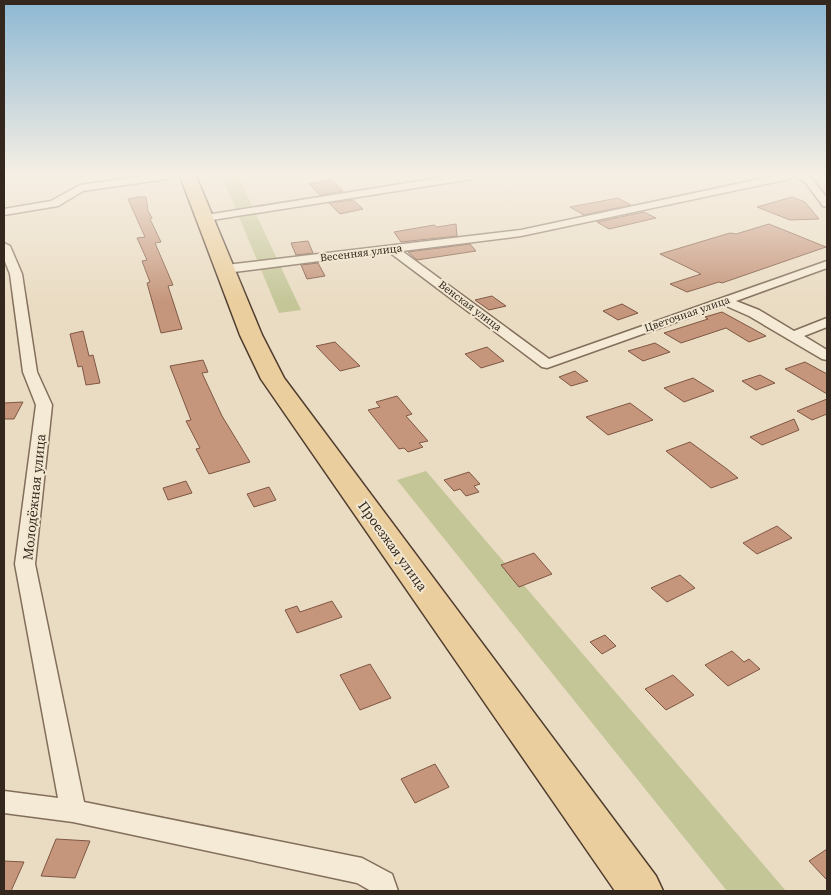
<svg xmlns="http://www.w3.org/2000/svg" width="831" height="895" font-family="'Source Serif 4',serif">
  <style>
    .green { fill: #c4c698 }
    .building { fill: #c5967c; stroke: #7f5743 }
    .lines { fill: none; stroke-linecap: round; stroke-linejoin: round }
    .street-casing { stroke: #826e5b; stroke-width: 3 }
    .primary-casing { stroke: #503d2f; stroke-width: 3 }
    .street { fill: #f5ead5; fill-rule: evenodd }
    .primary { fill: #eace9d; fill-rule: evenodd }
    .labels { text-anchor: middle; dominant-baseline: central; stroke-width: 4; stroke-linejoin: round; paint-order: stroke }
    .far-street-label { font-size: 11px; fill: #33271e; stroke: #f2e7d1 }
    .street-label { font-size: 14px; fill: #33271e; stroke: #f2e7d1 }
  </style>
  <rect width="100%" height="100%" fill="#eadcc3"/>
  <g class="green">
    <path d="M222 176H238L301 310 279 313Z"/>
    <path d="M426 471 786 891H727L397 480Z"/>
  </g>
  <g class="building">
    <path d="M331 180 343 191 320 195 309 184Z"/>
    <path d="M139 197H146L148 211 152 218 150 219 161 242 155 243 173 285 168 286 182 329 161 333 147 283 150 282 142 261 147 260 137 238 145 237 128 199Z"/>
    <path d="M792 197 805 202 819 219 790 220 757 207Z"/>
    <path d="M618 198 631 205 584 215 570 207Z"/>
    <path d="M353 200 363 209 340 214 329 203Z"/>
    <path d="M644 212 656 218 609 229 597 222Z"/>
    <path d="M456 224 457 236 401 242 394 232 434 225 437 227Z"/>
    <path d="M769 224 826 247 722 283 719 282 687 292 670 284 701 274 660 254 730 233 736 234Z"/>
    <path d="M308 241 313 253 296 255 291 243Z"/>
    <path d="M470 244 476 251 417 260 408 252Z"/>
    <path d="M318 263 325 276 307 279 301 265Z"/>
    <path d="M492 296 506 306 489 310 475 300Z"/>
    <path d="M622 304 638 313 618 320 603 311Z"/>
    <path d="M722 312 766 336 749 342 726 328 681 343 664 333 708 319 705 317Z"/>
    <path d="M83 331 89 356 93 355 100 383 86 385 82 366 78 367 70 334Z"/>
    <path d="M335 342 360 366 340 371 316 346Z"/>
    <path d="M655 343 670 352 643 361 628 351Z"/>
    <path d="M487 347 504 361 481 368 465 354Z"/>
    <path d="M203 360 208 372 202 373 222 416 250 462 209 474 196 449 200 448 186 421 191 420 170 366Z"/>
    <path d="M805 362 827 374V394L785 369Z"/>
    <path d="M575 371 588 381 571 386 559 377Z"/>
    <path d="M760 375 775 383 756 390 742 381Z"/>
    <path d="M693 378 714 391 684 402 664 388Z"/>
    <path d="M397 396 412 414 406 416 428 441 419 443 423 447 408 452 404 448 399 449 368 410 380 407 376 402Z"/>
    <path d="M827 399V414L812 420 797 411Z"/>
    <path d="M23 402 14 419H4V403Z"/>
    <path d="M630 403 653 420 608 435 586 417Z"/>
    <path d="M794 419 799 430 762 445 750 437Z"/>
    <path d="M690 442 727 469 738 478 711 488 666 451Z"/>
    <path d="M469 472 480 484 474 486 479 492 466 496 460 489 454 491 444 480Z"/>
    <path d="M186 481 192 493 168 500 163 488Z"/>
    <path d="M269 487 276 500 254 507 247 494Z"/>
    <path d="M777 526 792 538 757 554 743 543Z"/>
    <path d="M534 553 552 574 519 587 501 565Z"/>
    <path d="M680 575 695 588 667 602 651 588Z"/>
    <path d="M332 601 342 617 297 633 285 610 297 606 300 612Z"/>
    <path d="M605 635 616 646 602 654 590 642Z"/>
    <path d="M732 651 744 662 749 659 760 669 728 686 705 665Z"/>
    <path d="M370 664 391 698 360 710 340 675Z"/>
    <path d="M673 675 694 695 666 710 645 689Z"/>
    <path d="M435 764 449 787 415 803 401 779Z"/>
    <path d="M56 839 90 841 75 878 41 876Z"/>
    <path d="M827 849V880L809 861Z"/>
    <path d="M4 861 24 862 11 891H4Z"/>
  </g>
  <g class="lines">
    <defs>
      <g id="street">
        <path d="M144 176H172L167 179 83 191 58 206 4 215V209L51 201 80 185Z"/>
        <path d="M452 176H477L472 179 206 221 201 218 206 215Z"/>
        <path d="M774 176H794L789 179 521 236 402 251 549 359 827 261V268L736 301 759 310 794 331 827 318V327L804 336 827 350V360L822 359 749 316 724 305 547 368 542 367 389 252 226 273 220 269 226 265 521 230Z"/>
        <path d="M795 176H808L812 179 827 198V207L823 206 806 183Z"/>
        <path d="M4 243 10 246 22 274 37 372 52 405 35 564 84 802 362 858 392 874 398 891H371L357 883 73 822 4 813V791L58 798 15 564 36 405 23 372 10 274 4 259Z"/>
      </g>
      <path id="primary" d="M180 176H196L262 335 284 378 656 876 663 891H615L261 379 240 335Z"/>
    </defs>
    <use href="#street" class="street-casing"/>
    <use href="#primary" class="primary-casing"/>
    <use href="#street" class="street"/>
    <use href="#primary" class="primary"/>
  </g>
  <linearGradient id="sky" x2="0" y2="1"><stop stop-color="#8db8d3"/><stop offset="0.58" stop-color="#f6efe4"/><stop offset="1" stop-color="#f6efe4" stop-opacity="0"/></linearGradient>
  <rect width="831" height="302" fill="url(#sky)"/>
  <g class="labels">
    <g class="far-street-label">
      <text transform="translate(361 253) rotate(-7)">Весенняя улица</text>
      <text transform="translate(470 306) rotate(37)">Венская улица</text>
      <text transform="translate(687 314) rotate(-19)">Цветочная улица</text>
    </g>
    <g class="street-label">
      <text transform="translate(34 497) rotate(-84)">Молодёжная улица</text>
      <text transform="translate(393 546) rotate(54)">Проезжая улица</text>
    </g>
  </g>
  <rect width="831" height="895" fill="none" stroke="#33271e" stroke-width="10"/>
</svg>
